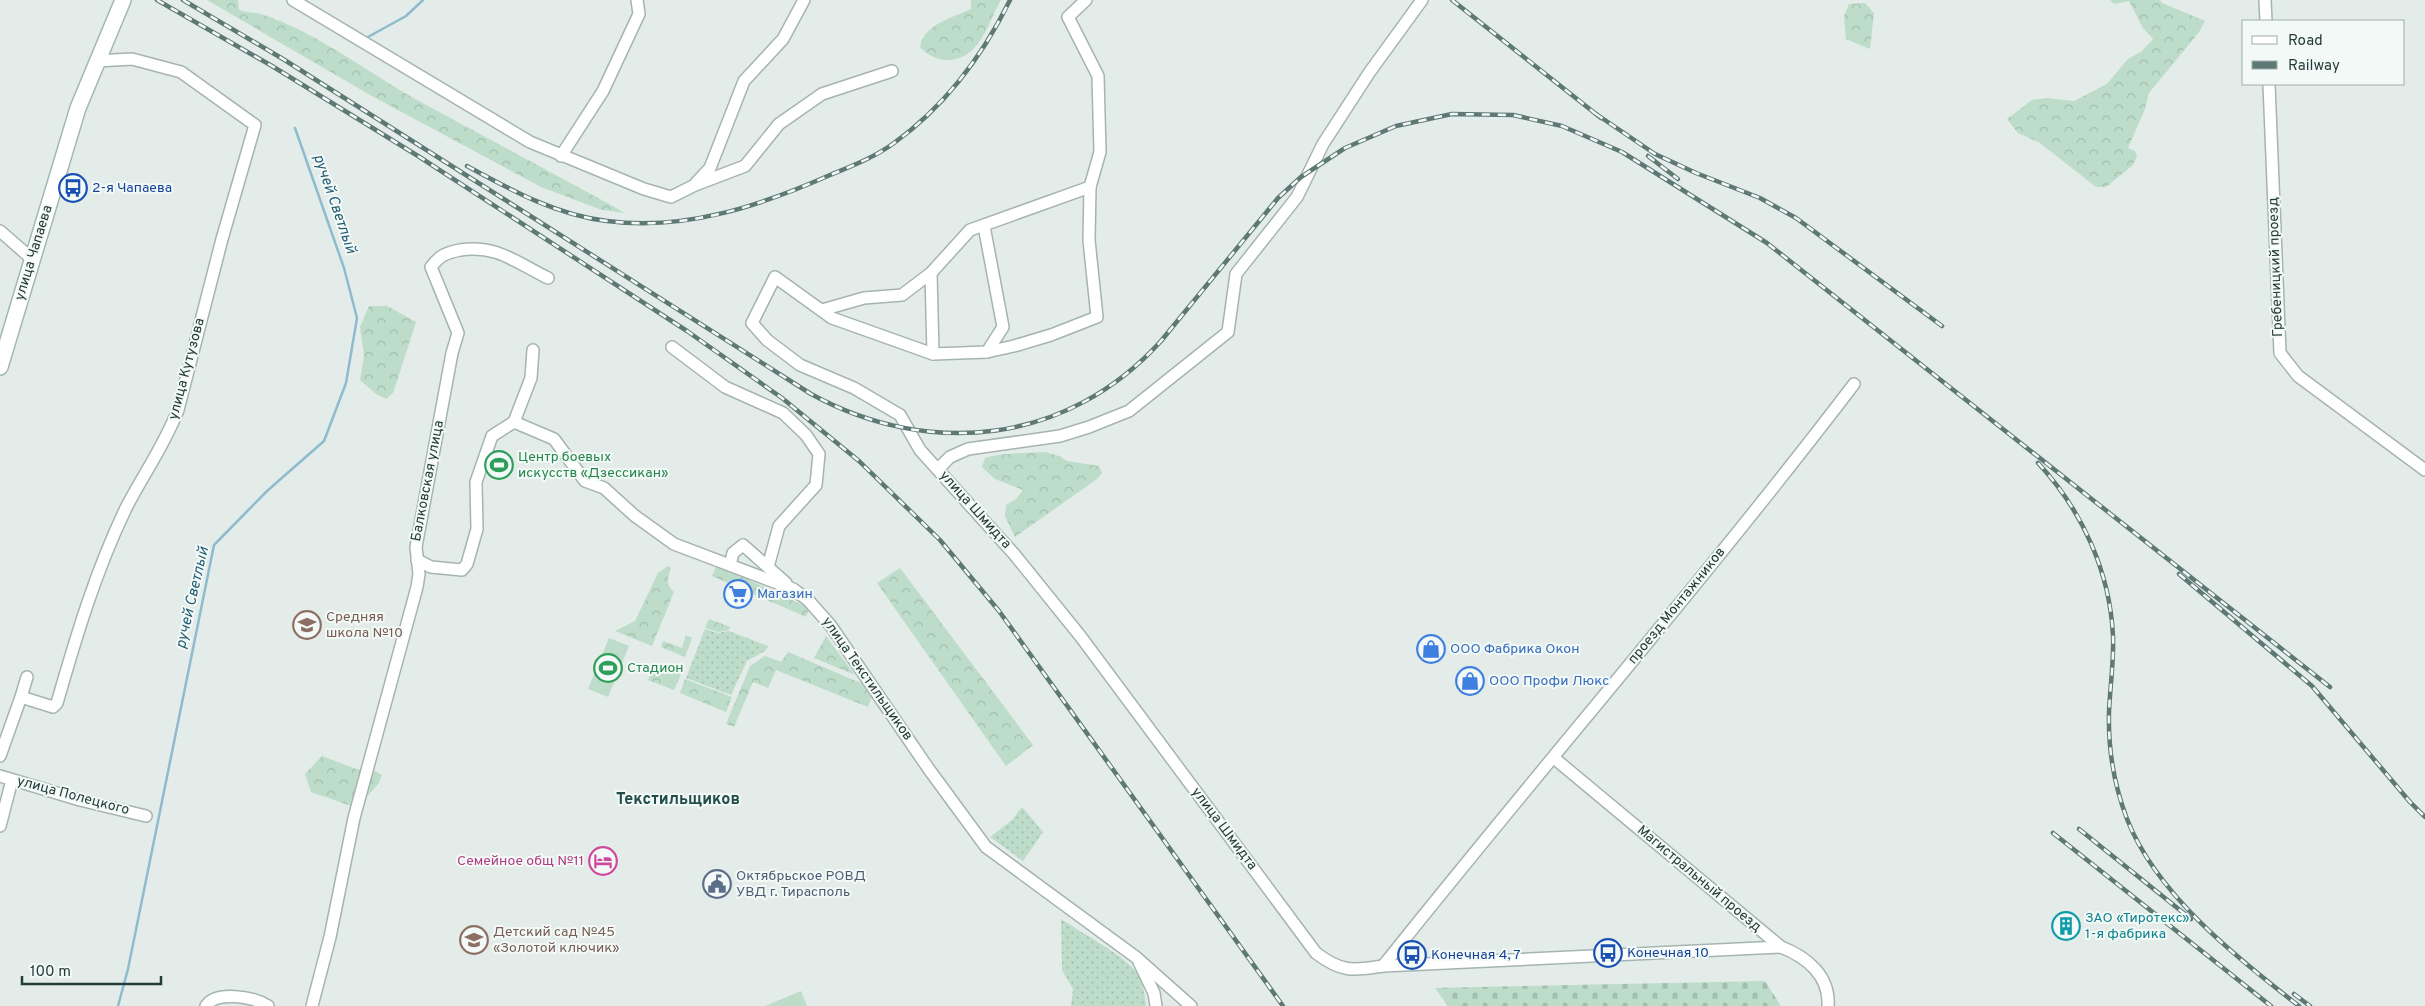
<svg xmlns="http://www.w3.org/2000/svg" width="2425" height="1006" font-family="Overpass,sans-serif">
  <style>
    .grass { fill: url(#grass-dots) }
    .forest { fill: url(#forest-crowns) }
    .cemetery { fill: url(#cemetery-stones) }
    .pitch { fill: #bddcc9 }
    .lines { fill: none; stroke-linecap: round; stroke-linejoin: round }
    .stream { stroke: #8ebbce; stroke-width: 2.5 }
    .street-casing { stroke: #a6b4b1; stroke-width: 14 }
    .secondary-casing { stroke: #a2b7b2; stroke-width: 18 }
    .street { stroke: #fff; stroke-width: 11 }
    .secondary { stroke: #fff; stroke-width: 15 }
    .rail-casing { stroke: #5e7874; stroke-width: 4.5 }
    .rail { stroke: #f3f9f7; stroke-width: 2.5; stroke-dasharray: 8; stroke-linecap: butt }
    .labels { text-anchor: middle; dominant-baseline: central; stroke-width: 4; stroke-linejoin: round; paint-order: stroke }
    .transit-label { font-size: 14px; fill: #164399; stroke: #f3f9f7; text-anchor: start }
    .street-label { font-size: 14px; fill: #243c39; stroke: #f3f9f7 }
    .leisure-label { font-size: 14px; fill: #27864d; stroke: #f3f9f7; text-anchor: start }
    .shop-label { font-size: 14px; fill: #366cbe; stroke: #f3f9f7; text-anchor: start }
    .education-label { font-size: 14px; fill: #785e54; stroke: #f3f9f7; text-anchor: start }
    .hotel-label { font-size: 14px; fill: #b23c85; stroke: #f3f9f7; text-anchor: end }
    .service-label { font-size: 14px; fill: #4e5e75; stroke: #f3f9f7; text-anchor: start }
    .culture-label { font-size: 14px; fill: #0d838f; stroke: #f3f9f7; text-anchor: start }
    .water-label { font-size: 15px; font-style: italic; fill: #215c75; stroke: #f3f9f7 }
    .quarter-label { font-size: 16px; font-weight: bold; fill: #214d48; stroke: #f3f9f7 }
  </style>
  <defs>
    <pattern id="grass-dots" width="8" height="8" patternUnits="userSpaceOnUse" patternTransform="scale(1.25)"><rect width="8" height="8" fill="#bddcc9"/><path d="M2 2h.1M6 6h.1" fill="none" stroke="#a2bead" stroke-width="1.8" stroke-linecap="round"/></pattern>
    <pattern id="forest-crowns" width="20" height="18" patternUnits="userSpaceOnUse" patternTransform="scale(1.25)"><rect width="20" height="18" fill="#bddcc9"/><path d="M2 6a3 3 0 1 1 6 0M12 15a3 3 0 1 1 6 0" fill="none" stroke="#a2bead"/></pattern>
    <pattern id="cemetery-stones" width="16" height="16" patternUnits="userSpaceOnUse" patternTransform="scale(1.25)"><rect width="16" height="16" fill="#bddcc9"/><path d="M2 7V4a2 2 0 0 1 4 0v3zM10 15v-3a2 2 0 0 1 4 0v3z" fill="#a2bead"/></pattern>
  </defs>
  <rect width="100%" height="100%" fill="#e3ece9"/>
  <g class="grass">
    <path d="M705 629 717 633 729 631 768 646 765 651 747 661 731 695 686 678Z"/>
    <path d="M1022 807 1043 832 1023 861 990 837 1012 820Z"/>
    <path d="M1061 919C1080 932 1124 955 1137 973 1143 983 1145 994 1146 1006H1071L1073 989 1062 970Z"/>
  </g>
  <g class="forest">
    <path d="M207 0H238L239 10C246 13 254 12 261 14 319 33 366 72 419 101 488 139 557 175 625 213L602 210 541 187 370 95Z"/>
    <path d="M971 0H1001C993 14 987 32 977 45 962 64 936 65 920 47 924 24 952 18 971 9Z"/>
    <path d="M2110 0H2160L2162 3 2205 21 2199 32 2149 93 2145 109 2128 148 2135 151 2137 156 2133 165 2106 187H2096L2040 143 2018 133 2007 119 2032 100 2046 98 2074 101 2107 84 2128 59 2141 52 2153 39 2143 28 2129 1 2114 4Z"/>
    <path d="M1865 3 1874 13 1870 49 1846 39 1844 16 1849 4Z"/>
    <path d="M369 306H387L416 322 393 393 386 399 376 394 360 380 364 356 360 327Z"/>
    <path d="M1045 452 1059 456 1067 461 1099 466 1102 473 1097 479 1015 537 1005 516 1006 505 1016 499 1023 490 995 479 982 467 985 458C999 453 1029 453 1045 452Z"/>
    <path d="M717 565 809 608 806 617 712 576Z"/>
    <path d="M668 566 671 568C668 577 665 585 674 592L652 646 615 631 635 621 658 573Z"/>
    <path d="M900 568 1033 745 1006 766 877 583Z"/>
    <path d="M709 619 730 627 729 630 718 632 705 628Z"/>
    <path d="M686 635 692 638 685 657 661 647 663 641 682 648Z"/>
    <path d="M826 636 855 675 814 658Z"/>
    <path d="M788 652 875 689 868 707 776 670 768 688 753 682 734 727 726 724 750 666 765 656 781 662Z"/>
    <path d="M655 663 681 674 674 690 648 680Z"/>
    <path d="M685 679 732 697 726 712 680 693Z"/>
    <path d="M322 756 359 770 375 771 382 775 379 783 357 808 311 792 305 774Z"/>
  </g>
  <path class="cemetery" d="M1765 981 1781 1006H1448L1435 988Z"/>
  <g class="pitch">
    <path d="M609 638 629 646 608 697 588 689Z"/>
    <path d="M801 991 807 1006H765Z"/>
  </g>
  <g class="lines">
    <g class="stream">
      <path d="M368 37 406 16 423 0"/>
      <path d="M118 1006 128 969 214 545 267 491 324 441 346 383 357 318 344 268 295 128"/>
    </g>
    <defs>
      <g id="street">
        <path d="M293 0 530 142 644 189 671 197 695 185 745 166 779 124 822 94 892 71"/>
        <path d="M1086 0 1068 17 1098 76 1100 152 1090 187 1089 240 1097 317 1051 335 1014 346 987 352 933 354 832 318 775 277 752 323 767 340 800 365 854 388 900 415 920 450 1014 554 1081 637 1316 953C1341 972 1352 971 1383 966L1781 947"/>
        <path d="M2265 0 2266 21"/>
        <path d="M2269 84 2280 353 2298 376 2425 470"/>
        <path d="M561 156 603 91 639 14 637 0"/>
        <path d="M696 183 710 168 744 81 783 39 804 0"/>
        <path d="M984 226 1003 327 987 352"/>
        <path d="M0 231 32 259"/>
        <path d="M931 273 933 354"/>
        <path d="M822 310 864 298 902 295 931 273 970 230 1090 187"/>
        <path d="M672 347 725 387 783 413 806 435 819 454 816 485 779 526 768 567"/>
        <path d="M514 422 531 378 533 350"/>
        <path d="M938 469 950 457 968 449 1060 436 1089 427 1129 411 1228 332 1236 274 1297 197 1323 144 1369 73 1422 0"/>
        <path d="M417 560 431 567 462 570 467 564 477 529 476 482 492 436 514 422 554 439 585 481 604 488 635 516 674 544 793 589 808 600 831 626 928 768 986 847 1137 958 1191 1006"/>
        <path d="M730 565 733 553 743 545 786 583"/>
        <path d="M21 697 27 677"/>
        <path d="M0 756 21 697 53 707 57 703C76 637 96 570 126 508 143 475 164 446 178 410L222 239 255 125 181 72 132 59 96 61"/>
        <path d="M1554 758 1781 947C1807 957 1830 976 1828 1006"/>
        <path d="M0 776 80 800 146 816"/>
        <path d="M0 826 12 780"/>
        <path d="M1139 962 1154 993 1156 1006"/>
        <path d="M1383 966C1538 771 1703 582 1854 384"/>
        <path d="M206 1006C216 990 254 997 268 1006"/>
        <path d="M312 1006 330 937 354 818 417 587 419 574 416 547 452 353 458 333 431 267C440 255 446 253 460 250 496 244 517 263 548 278"/>
      </g>
      <path id="secondary" d="M0 367 78 108 123 0"/>
    </defs>
    <use href="#street" class="street-casing"/>
    <use href="#secondary" class="secondary-casing"/>
    <use href="#street" class="street"/>
    <use href="#secondary" class="secondary"/>
    <defs>
      <g id="rail">
        <path d="M157 0 272 66 418 156 687 331 782 398 859 461 940 540 999 611 1283 1006"/>
        <path d="M183 0 283 59 811 394C930 459 1068 444 1161 341L1278 198 1301 177 1345 148 1396 126 1452 114 1513 115 1562 126 1622 152 1767 243 2330 687"/>
        <path d="M1452 0 1601 118"/>
        <path d="M1596 114 1655 154 1696 173 1760 198 1796 218 1942 326"/>
        <path d="M1648 156 1678 179"/>
        <path d="M467 166C511 190 556 215 607 221 685 231 760 206 830 175 852 166 875 157 894 143 944 107 983 55 1010 0"/>
        <path d="M2038 463C2082 510 2110 572 2113 636 2114 662 2110 687 2109 712 2108 749 2114 785 2127 819 2156 894 2237 958 2299 1006"/>
        <path d="M2179 574 2312 686 2410 802 2425 817"/>
        <path d="M2079 829 2191 919"/>
        <path d="M2053 833 2271 1006"/>
        <path d="M2294 994 2310 1006"/>
      </g>
    </defs>
    <use href="#rail" class="rail-casing"/>
    <use href="#rail" class="rail"/>
  </g>
  <defs>
    <symbol id="bus-ring" viewBox="-11 -11 22 22"><circle r="9.5" fill="#f3f9f7" stroke="#1a4fb4" stroke-width="1.5"/><path d="M-5-6H5V4H4V6H2V4H-2V6H-4V4H-5ZM-3.5-4V0h7V-4ZM-3.5 1.2v1.5H-2V1.2ZM2 1.2v1.5H3.5V1.2Z" fill="#1a4fb4"/></symbol>
    <symbol id="stadium-ring" viewBox="-11 -11 22 22"><circle r="9.5" fill="#f3f9f7" stroke="#2e9e5b" stroke-width="1.5"/><path d="M0-5a6.5 5 0 1 0 0 10a6.5 5 0 1 0 0-10ZM-3.5-1.8h7v3.6h-7Z" fill="#2e9e5b"/></symbol>
    <symbol id="supermarket-ring" viewBox="-11 -11 22 22"><circle r="9.5" fill="#f3f9f7" stroke="#3f7fe0" stroke-width="1.5"/><path d="M-6-5.5h2.5l.6 2H6L4.5 2H-2.5L-4.4-4H-6ZM-1.5 3.2a1.3 1.3 0 1 0 .1 0ZM3 3.2a1.3 1.3 0 1 0 .1 0Z" fill="#3f7fe0"/></symbol>
    <symbol id="school-ring" viewBox="-11 -11 22 22"><circle r="9.5" fill="#f3f9f7" stroke="#8d6e63" stroke-width="1.5"/><path d="M0-5L7-2L0 1L-7-2ZM-4 1L0 2.5L4 1V4Q0 6-4 4Z" fill="#8d6e63"/></symbol>
    <symbol id="shop-ring" viewBox="-11 -11 22 22"><circle r="9.5" fill="#f3f9f7" stroke="#3f7fe0" stroke-width="1.5"/><path d="M-5-2.5h2.3a2.7 3.5 0 0 1 5.4 0H5L5.5 6h-11ZM-1.5-2.5h3a1.5 2.3 0 0 0-3 0Z" fill="#3f7fe0"/></symbol>
    <symbol id="hotel-ring" viewBox="-11 -11 22 22"><circle r="9.5" fill="#f3f9f7" stroke="#d1479c" stroke-width="1.5"/><path d="M-6-4.5h1.5V1H6V5H4.5V3h-9V5H-6ZM-4 0a1.8 1.8 0 1 1 3.6 0ZM.5 0V-2.5h3Q6-2.5 6 0Z" fill="#d1479c"/></symbol>
    <symbol id="civic-ring" viewBox="-11 -11 22 22"><circle r="9.5" fill="#f3f9f7" stroke="#5c6f8a" stroke-width="1.5"/><path d="M-.6-6.5H3V-4.5H.6V-3L4-1V1h2V6H-6V1h2V-1L-.6-3ZM-1.2 2.5V6h2.4V2.5Z" fill="#5c6f8a"/></symbol>
    <symbol id="building-ring" viewBox="-11 -11 22 22"><circle r="9.5" fill="#f3f9f7" stroke="#0f9aa8" stroke-width="1.5"/><path d="M-4-6H4V6H1V3H-1V6H-4ZM-2.5-4.3h1.7v1.8h-1.7ZM.8-4.3h1.7v1.8H.8ZM-2.5-1h1.7V.8h-1.7ZM.8-1h1.7V.8H.8Z" fill="#0f9aa8"/></symbol>
  </defs>
  <g fill-rule="evenodd">
    <use href="#bus-ring" x="57" y="172" width="32" height="32"/>
    <use href="#stadium-ring" x="483" y="449" width="32" height="32"/>
    <use href="#supermarket-ring" x="722" y="578" width="32" height="32"/>
    <use href="#school-ring" x="291" y="609" width="32" height="32"/>
    <use href="#shop-ring" x="1415" y="633" width="32" height="32"/>
    <use href="#stadium-ring" x="592" y="652" width="32" height="32"/>
    <use href="#shop-ring" x="1454" y="665" width="32" height="32"/>
    <use href="#hotel-ring" x="587" y="845" width="32" height="32"/>
    <use href="#civic-ring" x="701" y="868" width="32" height="32"/>
    <use href="#building-ring" x="2050" y="910" width="32" height="32"/>
    <use href="#school-ring" x="458" y="924" width="32" height="32"/>
    <use href="#bus-ring" x="1592" y="937" width="32" height="32"/>
    <use href="#bus-ring" x="1396" y="939" width="32" height="32"/>
  </g>
  <g class="labels">
    <g class="transit-label">
      <text x="92" y="188">2-я Чапаева</text>
      <text x="1627" y="953">Конечная 10</text>
      <text x="1431" y="955">Конечная 4, 7</text>
    </g>
    <g class="street-label">
      <text transform="translate(34 253) rotate(-73)">улица Чапаева</text>
      <text transform="translate(2276 267) rotate(-92)">Гребеницкий проезд</text>
      <text transform="translate(187 369) rotate(-75)">улица Кутузова</text>
      <text transform="translate(428 481) rotate(-79)">Балковская улица</text>
      <text transform="translate(975 510) rotate(48)">улица Шмидта</text>
      <text transform="translate(1677 606) rotate(-51)">проезд Монтажников</text>
      <text transform="translate(867 679) rotate(55)">улица Текстильщиков</text>
      <text transform="translate(73 796) rotate(15)">улица Полецкого</text>
      <text transform="translate(1224 829) rotate(53)">улица Шмидта</text>
      <text transform="translate(1699 879) rotate(40)">Магистральный проезд</text>
    </g>
    <g class="leisure-label">
      <text x="518" y="457">Центр боевых<tspan x="518" dy="16">искусств «Дзессикан»</tspan></text>
      <text x="627" y="668">Стадион</text>
    </g>
    <g class="shop-label">
      <text x="757" y="594">Магазин</text>
      <text x="1450" y="649">ООО Фабрика Окон</text>
      <text x="1489" y="681">ООО Профи Люкс</text>
    </g>
    <g class="education-label">
      <text x="326" y="617">Средняя<tspan x="326" dy="16">школа №10</tspan></text>
      <text x="493" y="932">Детский сад №45<tspan x="493" dy="16">«Золотой ключик»</tspan></text>
    </g>
    <g class="hotel-label">
      <text x="584" y="861">Семейное общ №11</text>
    </g>
    <g class="service-label">
      <text x="736" y="876">Октябрьское РОВД<tspan x="736" dy="16">УВД г. Тирасполь</tspan></text>
    </g>
    <g class="culture-label">
      <text x="2085" y="918">ЗАО «Тиротекс»<tspan x="2085" dy="16">1-я фабрика</tspan></text>
    </g>
    <g class="water-label">
      <text transform="translate(334 204) rotate(71)">ручей Светлый</text>
      <text transform="translate(193 598) rotate(-77)">ручей Светлый</text>
    </g>
    <g class="quarter-label">
      <text x="678" y="800">Текстильщиков</text>
    </g>
  </g>
  <rect x="2242" y="20" width="162" height="65" fill="#f3f9f7" stroke="#a0adab"/>
  <rect x="2252" y="36" width="25" height="8" fill="#ffffff" stroke="#a0adab"/>
  <text x="2288" y="45" font-size="15" fill="#243c39">Road</text>
  <rect x="2252" y="61" width="25" height="8" fill="#5e7874" stroke="#a0adab"/>
  <text x="2288" y="70" font-size="15" fill="#243c39">Railway</text>
  <path d="M22 976v8h139v-8" fill="none" stroke="#243c39" stroke-width="2.5"/>
  <text x="30" y="976" font-size="15" fill="#243c39" stroke="#f3f9f7" stroke-width="4" paint-order="stroke">100 m</text>
</svg>
